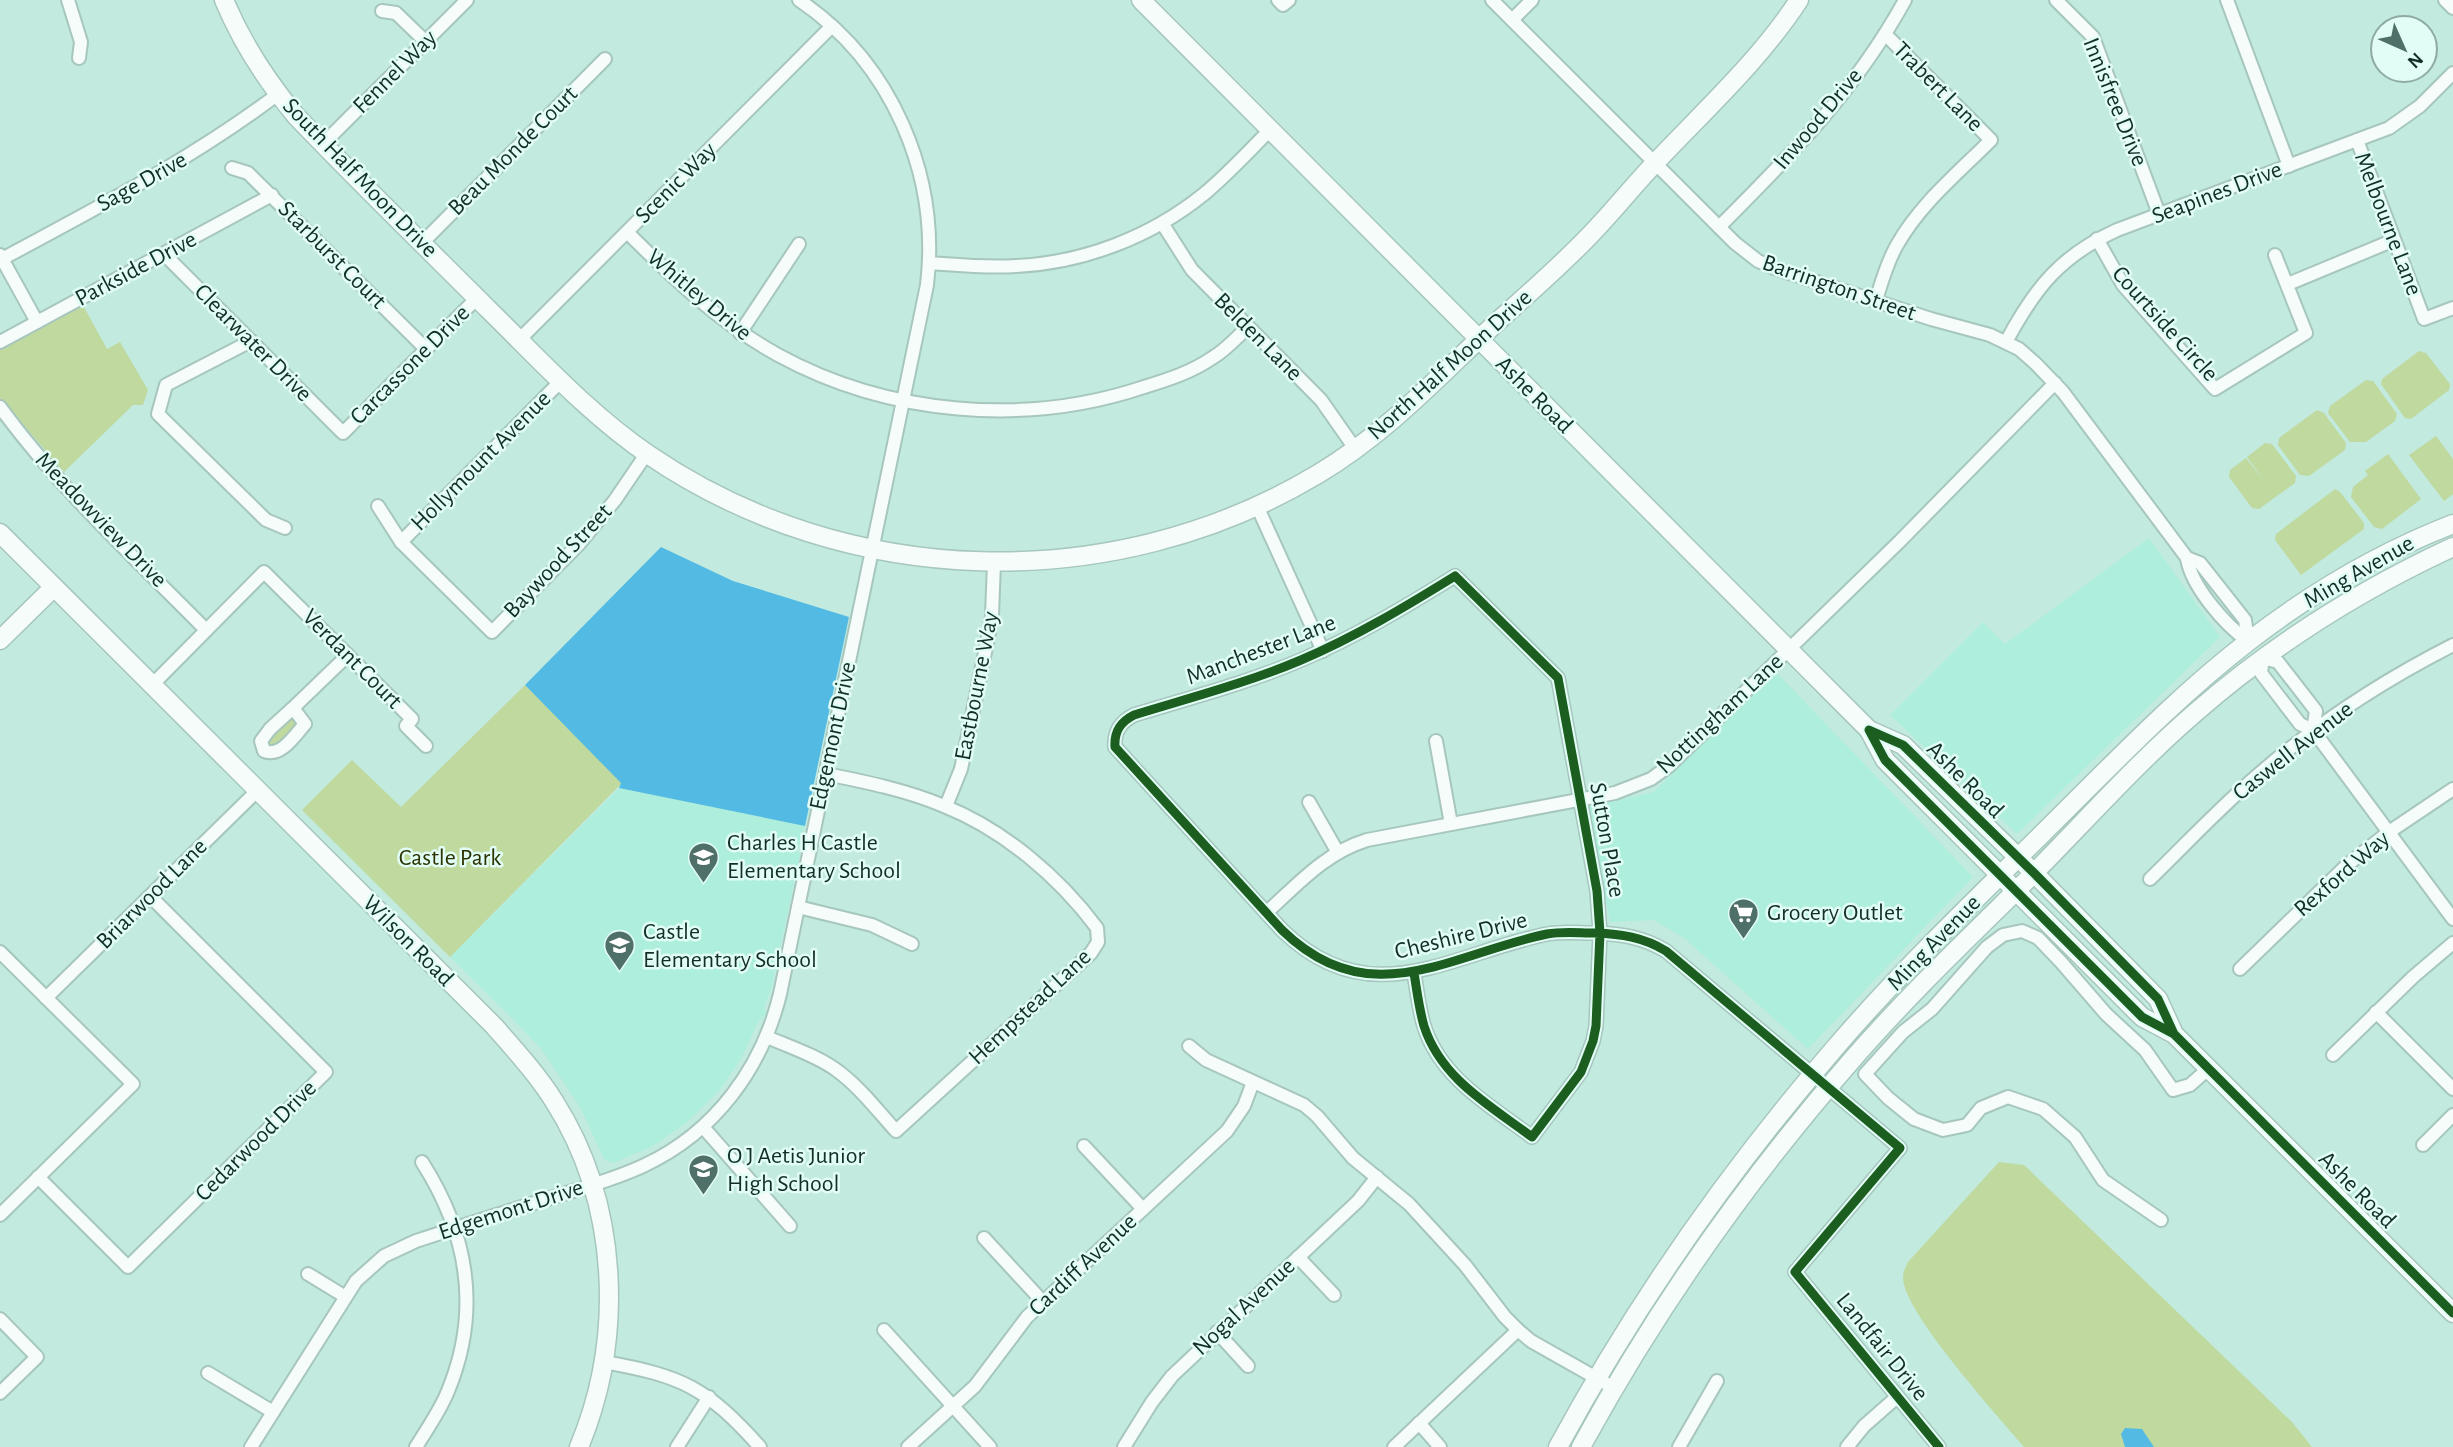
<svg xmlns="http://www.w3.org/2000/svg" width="2453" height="1447" font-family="'Alegreya Sans',sans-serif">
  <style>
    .built { fill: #aeeedd }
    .green { fill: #bfd99e }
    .water { fill: #53bbe3 }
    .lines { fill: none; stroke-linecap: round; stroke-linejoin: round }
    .street-casing { stroke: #a6c6be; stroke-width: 16 }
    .secondary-casing { stroke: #a6c6be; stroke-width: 21 }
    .street { stroke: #f6fcfa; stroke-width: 12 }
    .secondary { stroke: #f6fcfa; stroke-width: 18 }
    .cycleway-casing { stroke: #e1fdf5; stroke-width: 13 }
    .cycleway { stroke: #1b5e20; stroke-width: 9 }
    .labels { text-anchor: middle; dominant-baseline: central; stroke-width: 5; stroke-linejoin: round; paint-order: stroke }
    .street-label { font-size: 24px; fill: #112e28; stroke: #e1fdf5 }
    .poi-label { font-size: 24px; fill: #112e28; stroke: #e1fdf5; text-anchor: start }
    .park-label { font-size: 24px; fill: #2d3201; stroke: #e1fdf5 }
  </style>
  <rect width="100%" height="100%" fill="#c2eadf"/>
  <g class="built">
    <path d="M2149 538 2220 637 2017 834 1890 715 1983 622 2005 644Z"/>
    <path d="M1774 670 1973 877 1808 1049 1684 938 1654 920 1610 922 1589 807 1654 792Z"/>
    <path d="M619 788 805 826 797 851 800 854 771 989 764 1008 766 1013 758 1022 741 1059 718 1092 686 1123 653 1146 613 1163 604 1159 580 1107 542 1050 514 1020 450 957Z"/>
  </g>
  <g class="green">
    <path d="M77 301 80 308 84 307 107 349 120 342 148 390 143 405H133L64 472 0 398V342Z"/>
    <path d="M2419 351 2426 353 2450 384 2449 390 2411 419 2405 418 2381 384 2382 379Z"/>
    <path d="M2366 380 2373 381 2397 414 2395 421 2366 442H2350L2328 413 2330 406Z"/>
    <path d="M2317 410 2324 413 2346 443 2345 450 2309 476 2300 475 2278 445 2279 438Z"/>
    <path d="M2436 436 2453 459V494L2444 501 2409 455Z"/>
    <path d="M2265 443 2272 444 2296 476 2295 483 2259 509 2252 508 2229 477 2230 470 2246 458 2264 481 2247 457Z"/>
    <path d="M2388 454 2421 499 2382 529 2374 527 2351 497 2353 487 2368 475 2365 471Z"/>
    <path d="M2335 489 2340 492 2364 523V529L2301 575 2275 540 2276 534Z"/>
    <path d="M525 685 622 783 450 957 302 810 352 760 401 807Z"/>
    <path d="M289 718 295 720 297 726 273 753 263 741Z"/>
    <path d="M1999 1162 2024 1165 2292 1422 2312 1447H2024C1999 1417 1902 1311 1903 1277 1903 1272 1906 1266 1908 1262Z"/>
  </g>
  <g class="water">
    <path d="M661 547 733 581 849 617 805 826 619 788 621 783 525 685Z"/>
    <path d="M2125 1428 2142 1429 2154 1447H2125L2121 1434Z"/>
  </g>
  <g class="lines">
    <defs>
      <g id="street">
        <path d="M68 0 81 42 79 58"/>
        <path d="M1278 0 1283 5 1289 0"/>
        <path d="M1492 0 1735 243 1758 261 1774 268 1931 319 1990 335 2019 349 2035 363 2063 392 2187 558C2191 586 2225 625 2248 641"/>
        <path d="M2056 0 2093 37 2159 214"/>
        <path d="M2227 0 2289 166"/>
        <path d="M2445 0 2453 8"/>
        <path d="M382 11 396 13 426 42"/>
        <path d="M1512 20 1532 0"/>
        <path d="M2357 140 2424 319 2453 308"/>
        <path d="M323 144 467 0"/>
        <path d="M232 168 248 173 426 349"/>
        <path d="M1162 223 1192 270 1321 400 1356 450"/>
        <path d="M1719 227C1791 155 1855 91 1905 0"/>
        <path d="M627 232C674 279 720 323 778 355 888 415 1025 427 1144 387 1167 380 1192 372 1212 358 1226 350 1236 338 1248 327"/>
        <path d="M2097 239 2123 285 2215 389 2306 333 2275 255"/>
        <path d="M422 243 605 59"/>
        <path d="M164 254 343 433 477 298"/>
        <path d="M0 255 37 322"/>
        <path d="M0 260C96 208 191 160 278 94"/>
        <path d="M930 263C958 265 987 268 1016 266 1083 263 1151 237 1204 194 1227 175 1248 152 1269 131"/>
        <path d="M2288 284 2394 240"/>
        <path d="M1876 300C1882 281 1887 262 1897 245 1920 204 1958 173 1991 140L1885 34"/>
        <path d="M740 333 799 244"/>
        <path d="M519 340 832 26"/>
        <path d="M251 341 166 385 158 414 266 520 285 528"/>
        <path d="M0 342 272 195"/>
        <path d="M2006 342C2035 288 2060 256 2117 230L2389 128 2420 106 2453 73"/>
        <path d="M0 407C60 489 135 558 206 630"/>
        <path d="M378 506 401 542 492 632 579 544 615 500 647 453"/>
        <path d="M1257 506 1323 651"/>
        <path d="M401 542 561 381"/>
        <path d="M2187 558 2200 563 2245 620 2248 641"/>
        <path d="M152 685 264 572 412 719 406 726 426 746"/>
        <path d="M293 708 270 729 261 741 264 751C281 758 295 735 305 724L293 708 348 655"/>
        <path d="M2313 730 2316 711 2278 662 2263 658 2261 673 2300 724 2313 730 2453 919"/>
        <path d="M1436 741 1451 824"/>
        <path d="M1309 802 1337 851"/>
        <path d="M946 806 961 769 989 633 992 615 994 563"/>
        <path d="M2150 879C2188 842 2225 802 2266 768 2324 719 2386 679 2453 645"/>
        <path d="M798 907 872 925 912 944"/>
        <path d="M1266 913C1298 884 1325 853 1367 840L1615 793 1651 779 1669 766 1900 541 2055 383"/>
        <path d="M0 952 133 1084 0 1215"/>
        <path d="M2240 969 2347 865 2389 832 2453 789"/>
        <path d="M1414 973C1417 991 1419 1009 1424 1026 1441 1079 1491 1106 1532 1137L1581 1072 1593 1041 1596 1026 1600 933 1597 891 1558 678 1455 576C1405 607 1355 637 1301 660 1247 683 1189 698 1134 715 1120 722 1114 732 1115 747L1282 930C1370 1016 1450 954 1547 934 1563 931 1579 933 1595 933 1621 934 1643 937 1666 951L1900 1148 1795 1272 1939 1447"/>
        <path d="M46 998 258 790"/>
        <path d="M2376 1012 2453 1089"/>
        <path d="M767 1037C790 1047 815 1055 835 1069 859 1086 877 1110 896 1131L1091 953 1098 942 1097 928C1059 877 1004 830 944 806 906 790 866 782 826 774"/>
        <path d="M1189 1046 1206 1060 1304 1105 1317 1116 1353 1158 1409 1204 1465 1265 1505 1317 1518 1330 1531 1341 1614 1388"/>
        <path d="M2333 1055 2413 977 2453 943"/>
        <path d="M703 1127 790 1226"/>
        <path d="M2423 1145 2453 1115"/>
        <path d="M1084 1146 1143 1209"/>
        <path d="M38 1177 128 1267 326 1072 150 896"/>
        <path d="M2161 1220 2103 1180 2075 1137 2043 1109 2008 1097 1981 1108 1967 1125 1943 1130 1914 1119 1888 1098 1865 1074 1903 1032 1932 1009 1987 947 2003 935 2022 931 2038 938 2061 962 2106 1014 2145 1050 2173 1090 2190 1085 2208 1069"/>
        <path d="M984 1238 1043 1302"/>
        <path d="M1298 1257 1334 1295"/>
        <path d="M308 1274 344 1296"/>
        <path d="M0 1319 37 1357 0 1393"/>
        <path d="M884 1330 990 1447"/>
        <path d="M1217 1332 1248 1366"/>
        <path d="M604 1362C683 1376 707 1388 760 1447"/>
        <path d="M208 1373 273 1412"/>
        <path d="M1419 1423 1440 1447"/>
        <path d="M251 1447 356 1281 384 1256 416 1241C462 1226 508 1211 554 1197 585 1187 616 1179 645 1165 715 1132 762 1068 780 994L927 285C940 175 892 63 799 0"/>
        <path d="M416 1447C427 1429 440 1411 448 1391 481 1311 468 1234 422 1162"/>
        <path d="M677 1447 709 1397"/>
        <path d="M908 1447 975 1386 1027 1317 1227 1131 1244 1106 1253 1082"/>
        <path d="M1124 1447 1152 1402 1172 1376 1358 1201 1377 1177"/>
        <path d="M1394 1447 1518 1330"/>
        <path d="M1679 1447 1717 1381"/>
        <path d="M1847 1447 1864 1426 1897 1397"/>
      </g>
      <g id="secondary">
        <path d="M224 0C242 43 266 80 296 116 359 182 424 245 489 310 540 360 589 414 649 455 847 590 1113 597 1318 474 1387 433 1439 376 1497 322 1529 293 1563 264 1593 232 1615 209 1634 185 1656 162 1706 109 1759 61 1799 0"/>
        <path d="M1141 0 1869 730"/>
        <path d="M0 533 494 1026C515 1050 537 1074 554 1101 619 1203 625 1337 579 1447"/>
        <path d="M0 640 54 587"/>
        <path d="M2174 1034 2158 999 2034 873 1903 745 1869 730 1885 760 2142 1017 2174 1034 2453 1313"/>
        <path d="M1558 1447C1635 1305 1728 1172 1834 1049 1899 973 1972 903 2043 833 2110 767 2175 698 2249 641 2311 593 2381 552 2453 524"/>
        <path d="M1581 1447C1656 1309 1748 1179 1851 1061 1903 1001 1959 947 2015 892 2076 832 2132 767 2196 712 2274 644 2360 590 2453 547"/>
      </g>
    </defs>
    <use href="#street" class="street-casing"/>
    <use href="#secondary" class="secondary-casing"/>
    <use href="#street" class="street"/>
    <use href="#secondary" class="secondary"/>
    <defs>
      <g id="cycleway">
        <path d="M1414 973C1417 991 1419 1009 1424 1026 1441 1079 1491 1106 1532 1137L1581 1072 1593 1041 1596 1026 1600 933 1597 891 1558 678 1455 576C1405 607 1355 637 1301 660 1247 683 1189 698 1134 715 1120 722 1114 732 1115 747L1282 930C1370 1016 1450 954 1547 934 1563 931 1579 933 1595 933 1621 934 1643 937 1666 951L1900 1148 1795 1272 1939 1447"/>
        <path d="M2174 1034 2158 999 2034 873 1903 745 1869 730 1885 760 2142 1017 2174 1034 2453 1313"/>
      </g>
    </defs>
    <use href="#cycleway" class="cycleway-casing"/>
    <use href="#cycleway" class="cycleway"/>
  </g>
  <defs>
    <symbol id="school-pin" viewBox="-11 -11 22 30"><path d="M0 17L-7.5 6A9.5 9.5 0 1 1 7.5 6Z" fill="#4f7068" stroke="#e1fdf5"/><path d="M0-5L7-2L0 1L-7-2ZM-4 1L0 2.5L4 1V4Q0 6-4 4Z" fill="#fff"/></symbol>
    <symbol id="supermarket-pin" viewBox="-11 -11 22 30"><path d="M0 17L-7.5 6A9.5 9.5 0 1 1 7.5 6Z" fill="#4f7068" stroke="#e1fdf5"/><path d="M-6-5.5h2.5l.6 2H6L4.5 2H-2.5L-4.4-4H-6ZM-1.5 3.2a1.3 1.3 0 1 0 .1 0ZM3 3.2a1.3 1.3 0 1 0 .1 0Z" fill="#fff"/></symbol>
  </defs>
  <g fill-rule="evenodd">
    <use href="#school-pin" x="686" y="840" width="35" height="47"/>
    <use href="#supermarket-pin" x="1726" y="896" width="35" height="47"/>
    <use href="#school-pin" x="602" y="928" width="35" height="47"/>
    <use href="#school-pin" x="686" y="1152" width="35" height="47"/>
  </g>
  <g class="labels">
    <g class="street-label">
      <text transform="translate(395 72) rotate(-45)">Fennel Way</text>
      <text transform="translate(1938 87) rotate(45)">Trabert Lane</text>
      <text transform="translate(2115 102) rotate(68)">Innisfree Drive</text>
      <text transform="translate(1818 119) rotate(-50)">Inwood Drive</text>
      <text transform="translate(513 151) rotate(-45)">Beau Monde Court</text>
      <text transform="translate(360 178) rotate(46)">South Half Moon Drive</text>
      <text transform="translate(142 182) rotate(-29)">Sage Drive</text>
      <text transform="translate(676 183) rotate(-45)">Scenic Way</text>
      <text transform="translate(2217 193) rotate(-21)">Seapines Drive</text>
      <text transform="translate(2388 224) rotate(69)">Melbourne Lane</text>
      <text transform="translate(332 255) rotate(45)">Starburst Court</text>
      <text transform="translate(136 269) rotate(-28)">Parkside Drive</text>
      <text transform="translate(1839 288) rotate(19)">Barrington Street</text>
      <text transform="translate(699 295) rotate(40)">Whitley Drive</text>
      <text transform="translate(2165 324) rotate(48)">Courtside Circle</text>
      <text transform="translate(1258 337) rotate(45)">Belden Lane</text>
      <text transform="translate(253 343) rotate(45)">Clearwater Drive</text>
      <text transform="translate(410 365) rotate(-45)">Carcassone Drive</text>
      <text transform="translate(1450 365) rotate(-42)">North Half Moon Drive</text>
      <text transform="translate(1534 395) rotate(45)">Ashe Road</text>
      <text transform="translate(481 461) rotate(-45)">Hollymount Avenue</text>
      <text transform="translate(101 520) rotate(46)">Meadowview Drive</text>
      <text transform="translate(558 561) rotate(-47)">Baywood Street</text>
      <text transform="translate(2359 572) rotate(-30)">Ming Avenue</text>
      <text transform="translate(1261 650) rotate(-21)">Manchester Lane</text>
      <text transform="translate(352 659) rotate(45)">Verdant Court</text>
      <text transform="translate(977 686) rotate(-79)">Eastbourne Way</text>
      <text transform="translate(1720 714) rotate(-43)">Nottingham Lane</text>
      <text transform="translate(833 736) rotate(-78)">Edgemont Drive</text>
      <text transform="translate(2293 751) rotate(-38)">Caswell Avenue</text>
      <text transform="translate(1965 780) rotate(45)">Ashe Road</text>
      <text transform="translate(1607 840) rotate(80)">Sutton Place</text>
      <text transform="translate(2342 874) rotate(-41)">Rexford Way</text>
      <text transform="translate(152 894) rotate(-45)">Briarwood Lane</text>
      <text transform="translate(1461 936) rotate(-14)">Cheshire Drive</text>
      <text transform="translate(408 941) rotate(45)">Wilson Road</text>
      <text transform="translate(1934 943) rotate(-46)">Ming Avenue</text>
      <text transform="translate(1030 1007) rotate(-43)">Hempstead Lane</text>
      <text transform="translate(256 1141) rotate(-45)">Cedarwood Drive</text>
      <text transform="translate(2357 1190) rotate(45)">Ashe Road</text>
      <text transform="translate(511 1210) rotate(-18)">Edgemont Drive</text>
      <text transform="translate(1083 1265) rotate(-43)">Cardiff Avenue</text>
      <text transform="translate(1244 1307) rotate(-43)">Nogal Avenue</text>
      <text transform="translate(1882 1347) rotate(51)">Landfair Drive</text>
    </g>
    <g class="poi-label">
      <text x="727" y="843">Charles H Castle<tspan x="727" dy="28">Elementary School</tspan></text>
      <text x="1767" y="913">Grocery Outlet</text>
      <text x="643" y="932">Castle<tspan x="643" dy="28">Elementary School</tspan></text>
      <text x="727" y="1156">O J Aetis Junior<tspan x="727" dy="28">High School</tspan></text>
    </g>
    <g class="park-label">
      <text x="450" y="858">Castle Park</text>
    </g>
  </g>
  <g transform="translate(2404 49) rotate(135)"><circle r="33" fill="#e1fdf5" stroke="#8eaaa3" stroke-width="2"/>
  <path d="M0-5L12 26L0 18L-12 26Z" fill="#4f7068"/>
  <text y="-10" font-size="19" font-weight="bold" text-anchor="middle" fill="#112e28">N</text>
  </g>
</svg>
